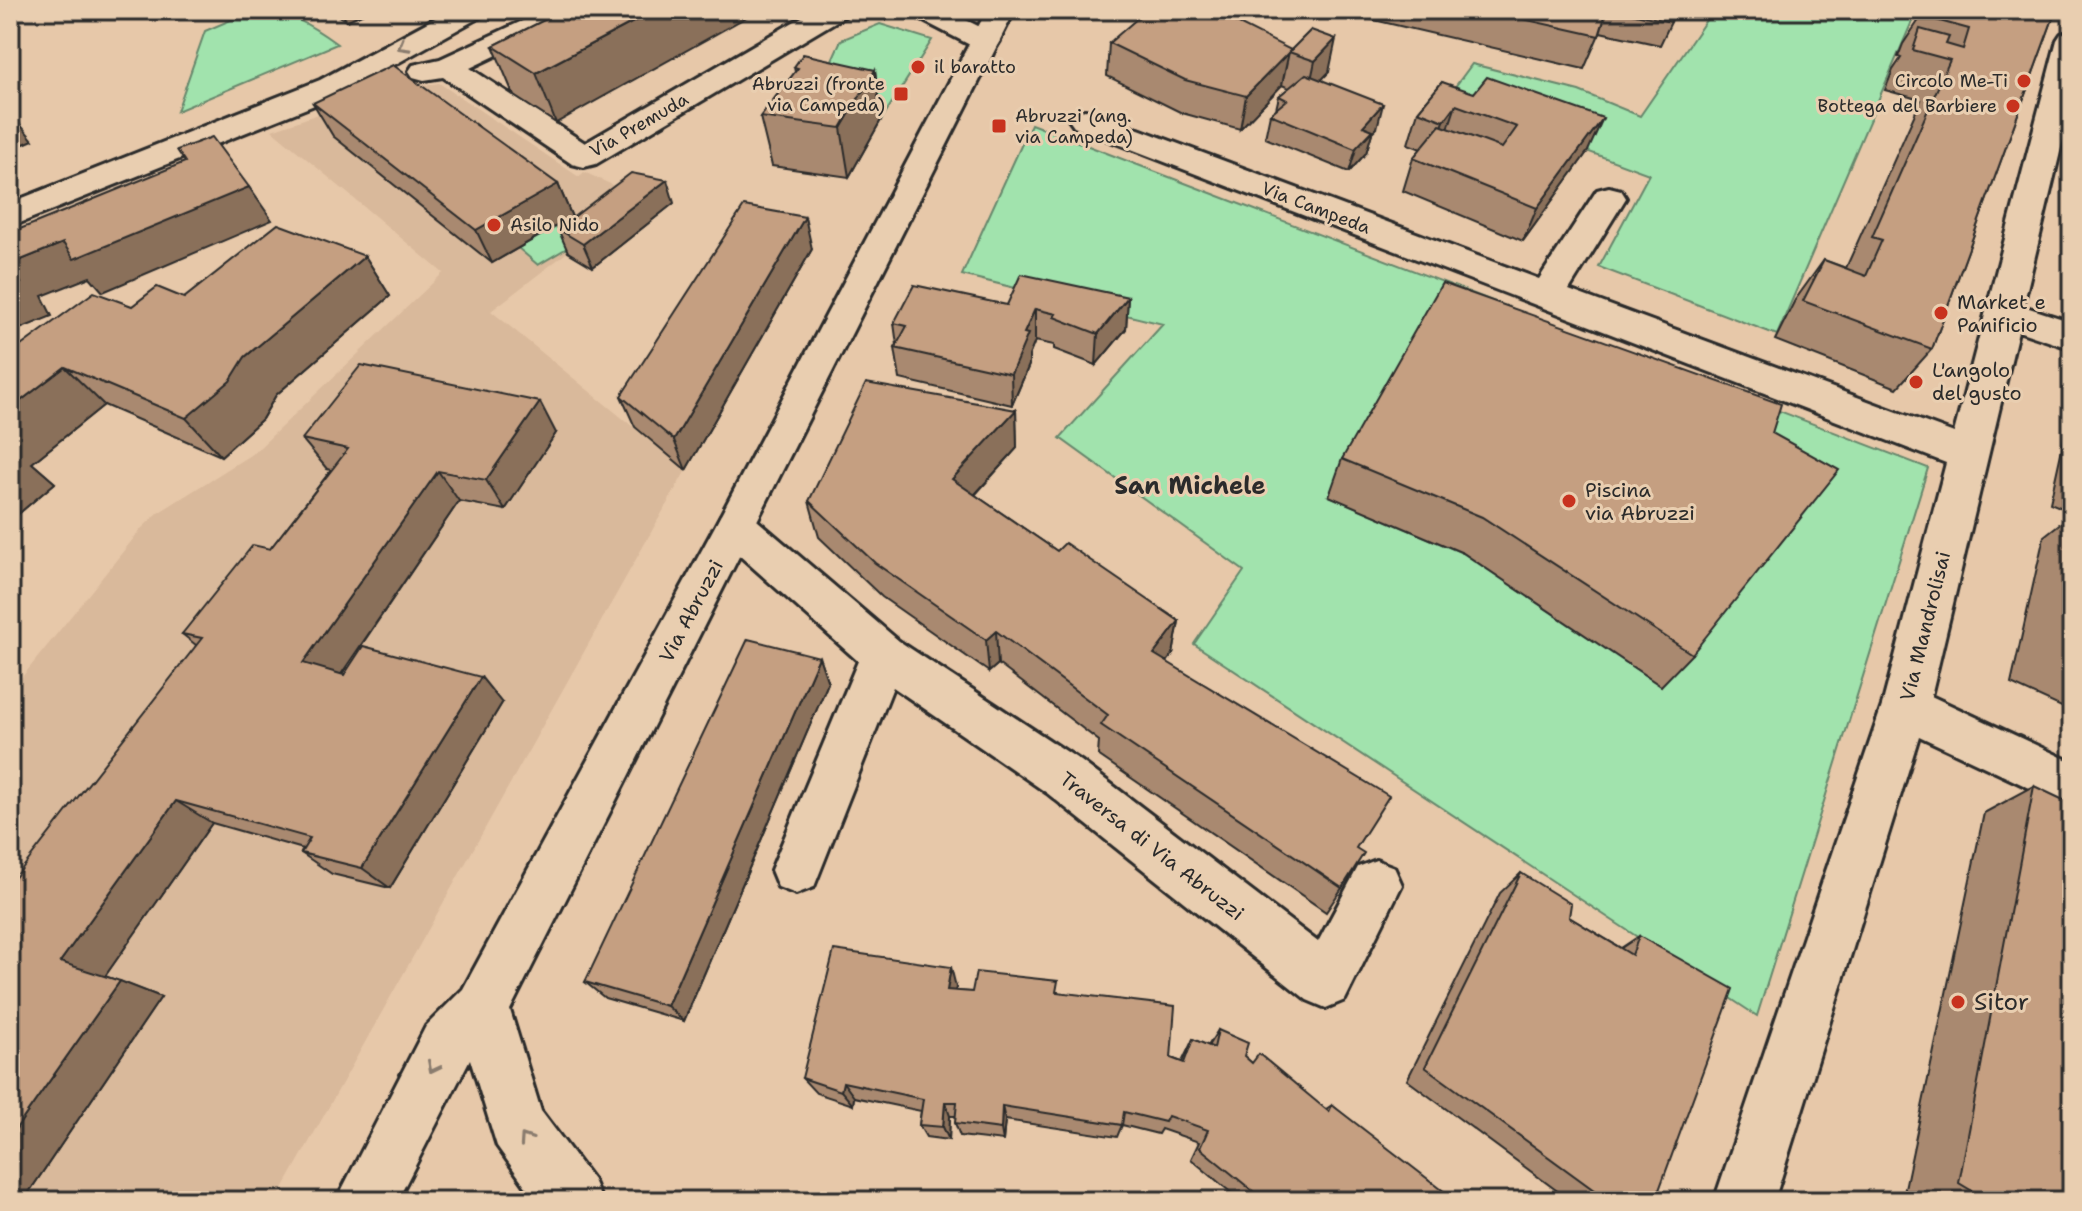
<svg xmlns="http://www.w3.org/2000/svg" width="2082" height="1211" font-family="'Shantell Sans',sans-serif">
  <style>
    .built { fill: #d9b99b }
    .green { fill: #a1e3ad; stroke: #66876c; stroke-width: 2; fill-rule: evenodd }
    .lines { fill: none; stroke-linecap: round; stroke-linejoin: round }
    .street-casing { stroke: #2b2b2b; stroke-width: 6 }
    .secondary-casing { stroke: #2b2b2b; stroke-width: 6 }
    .street { fill: #e9ceb0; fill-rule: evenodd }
    .secondary { fill: #e9ceb0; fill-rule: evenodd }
    .wall { fill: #a9896f; stroke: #2b2b2b; stroke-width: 2 }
    .shaded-wall { fill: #8a6f5a; stroke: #2b2b2b; stroke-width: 2 }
    .building { fill: #c59f81; stroke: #2b2b2b; stroke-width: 2 }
    .oneway { stroke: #8a7c6e }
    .poi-dot { fill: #c8321e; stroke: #e9ceb0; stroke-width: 3 }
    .labels { text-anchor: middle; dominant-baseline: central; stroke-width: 6; stroke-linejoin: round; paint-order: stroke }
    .far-poi-label { font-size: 18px; fill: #2b2b2b; stroke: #e9ceb0; text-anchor: start }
    .far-street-label { font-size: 18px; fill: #2b2b2b; stroke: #e9ceb0 }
    .poi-label { font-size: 20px; fill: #2b2b2b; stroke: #e9ceb0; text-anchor: start }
    .street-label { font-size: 20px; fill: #2b2b2b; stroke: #e9ceb0 }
    .quarter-label { font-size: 24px; font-weight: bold; fill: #2b2b2b; stroke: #e9ceb0 }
    .near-poi-label { font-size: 24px; fill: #2b2b2b; stroke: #e9ceb0; text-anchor: start }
  </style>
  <rect width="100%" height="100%" fill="#e7c8a9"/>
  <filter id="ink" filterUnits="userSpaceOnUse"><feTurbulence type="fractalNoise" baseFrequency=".0125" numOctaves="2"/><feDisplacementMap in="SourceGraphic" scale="16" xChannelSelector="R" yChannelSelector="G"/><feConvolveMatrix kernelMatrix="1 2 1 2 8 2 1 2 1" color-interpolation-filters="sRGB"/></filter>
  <g filter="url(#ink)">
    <path class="built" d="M439 83 579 177 584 172 639 197 491 311 686 470 276 1201H10V692L142 528 158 513 255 452 443 273 272 130 377 94Z"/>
    <g class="green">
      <path d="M254 10C287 10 311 25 337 44L177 111 205 31Z"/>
      <path d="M1713 10H1917L1777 335 1599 267 1649 174 1446 99 1472 64 1579 91 1640 116Z"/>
      <path d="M880 24 932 40 881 120 812 104 841 40Z"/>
      <path d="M1031 124 1928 468 1757 1016 1194 644 1244 571 1060 438 1163 324 962 275ZM1751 443 1661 686 1463 553 1329 496Z"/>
      <path d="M569 220 589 235 538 265 518 248Z"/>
    </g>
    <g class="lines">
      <defs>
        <g id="street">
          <path d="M450 10H486L482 16 342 94 10 227V203L320 80Z"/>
          <path d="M546 10H583L579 16 470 68 585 143 814 10H849L845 16 596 164 584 167 572 164 443 77 424 80 413 77 409 71 413 65 440 59Z"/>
          <path d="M910 10H946L996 35 1000 41 996 47H974L914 16Z"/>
          <path d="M2072 31V102L2023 306 2072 322V349L2018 331 1931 696 2072 762V808L1919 736 1774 1201H1714L1882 706 1946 463 1074 127 1069 120 1074 113 1085 110 1096 113 1539 279 1597 190 1609 187 1621 190 1626 198 1569 290 1954 433 2057 40 2061 34Z"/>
          <path d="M736 510 751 515 899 641 1081 761 1318 942 1358 867 1376 860 1394 867 1402 885 1345 1000 1326 1008 1307 1000 1047 793 893 687 814 887 796 894 778 887 771 870 858 661 721 539 715 527 721 515Z"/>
        </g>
        <path id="secondary" d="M987 10H1015L510 1010 541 1111 593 1180 602 1201H536L497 1146 470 1059 397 1201H336L426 1026 463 989 721 515Z"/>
      </defs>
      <use href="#street" class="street-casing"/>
      <use href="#secondary" class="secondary-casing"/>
      <use href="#street" class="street"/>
      <use href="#secondary" class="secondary"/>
    </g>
    <g class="wall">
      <path d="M330 10H370L346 21Z"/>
      <path d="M564 10 556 123 514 96 493 46Z"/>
      <path d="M1331 10H1674L1671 22 1660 45 1600 32 1584 69Z"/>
      <path d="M1918 10H2056L1932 349 1897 388 1775 340 1795 300 1824 260 1846 268 1921 100 1885 90 1893 70 1901 58 1898 57 1903 44 1919 20 1915 19Z"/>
      <path d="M1311 30 1329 72 1321 80 1377 128 1372 133 1366 153 1349 172 1265 138 1270 114 1276 109 1279 96 1289 88 1282 85 1240 129 1182 113 1107 76 1109 43 1291 50Z"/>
      <path d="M794 67 875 70 881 120 849 177 772 166 760 117 795 72Z"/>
      <path d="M1442 82 1588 151 1523 241 1403 191 1413 158 1421 149 1408 144 1418 111Z"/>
      <path d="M313 103 558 184 572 217 492 263 333 136Z"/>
      <path d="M674 203 593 267 568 252 558 229Z"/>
      <path d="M812 249 686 470 635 427 621 396Z"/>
      <path d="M365 256 390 296 276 395 262 419 221 456 104 405 32 463 55 483 10 521V354L132 306 184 298Z"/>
      <path d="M1128 297 1126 329 1096 365 1054 349V345L1035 341 1029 356V365L1012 405 900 379 895 348 897 345 894 323 1007 305Z"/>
      <path d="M2072 403V512L2050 503Z"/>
      <path d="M1016 410 1017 448 975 495 1057 551 1179 621 1173 654 1167 662 1356 848 1342 888 1326 912 1098 755 1099 741 998 664 989 672 882 597 819 537 809 501Z"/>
      <path d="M556 433 505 510 459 501 342 674 502 703 390 888 332 874 301 853 303 849 212 823 105 976 161 997 23 1201H10L196 645 182 634 270 549 331 470 327 469 302 439Z"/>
      <path d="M1772 433 1692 654 1661 686 1463 553 1329 496 1342 459Z"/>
      <path d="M2072 514V708L2068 710 2011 684 2044 536Z"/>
      <path d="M819 657 828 683 684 1021 605 998 585 982Z"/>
      <path d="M2034 786 2072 1201H1918L1904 1193 1984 813Z"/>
      <path d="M1521 873 1569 917 1621 948 1639 936 1655 1201H1571L1407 1080 1500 893Z"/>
      <path d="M956 987V991L972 992H1058L1171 1058 1182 1062 1193 1039 1208 1046 1218 1030 1244 1056 1252 1063 1326 1109 1332 1105 1447 1201H1241L1191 1159 1199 1142 1161 1129 1158 1134 1122 1125 1117 1137 1005 1120 1003 1141 960 1136 955 1123 956 1116H950L949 1140 926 1137 919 1125 921 1111 854 1097 853 1105 816 1093 802 1078Z"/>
    </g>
    <g class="shaded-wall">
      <path d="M341 10H370L346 21Z"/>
      <path d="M656 10H759L556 123 536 73Z"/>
      <path d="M1336 39 1329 72 1308 94 1315 61Z"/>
      <path d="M1289 52 1282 85 1240 129 1246 96Z"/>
      <path d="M875 70 881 120 849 177 841 128Z"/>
      <path d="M1383 104 1377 128 1372 133 1366 153 1349 172 1363 126Z"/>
      <path d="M1456 105 1445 138 1433 154 1444 121Z"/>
      <path d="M10 112 33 140 10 150Z"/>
      <path d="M1603 118 1588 151 1523 241 1537 208Z"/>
      <path d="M667 180 674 203 593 267 583 244Z"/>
      <path d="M558 184 572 217 492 263 476 230Z"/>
      <path d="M249 187 272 220 103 292 90 277 42 296 52 316 10 333 11 264 63 243Z"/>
      <path d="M805 217 812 249 686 470 674 440Z"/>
      <path d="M365 256 390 296 276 395 262 419 221 456 186 418 245 357Z"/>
      <path d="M1128 297 1126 329 1096 365 1098 334Z"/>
      <path d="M1035 309V341L1029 356V365L1012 405 1011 374 1024 333Z"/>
      <path d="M65 367 104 405 32 463 55 483 10 521V409Z"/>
      <path d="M540 402 556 433 505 510 486 480Z"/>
      <path d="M1016 410 1017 448 956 515 952 479Z"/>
      <path d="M438 471 459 501 331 689 303 663Z"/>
      <path d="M1179 621 1173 654 1148 686 1154 654Z"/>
      <path d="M996 631 998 664 989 672 986 640Z"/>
      <path d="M819 657 828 683 684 1021 667 1006Z"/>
      <path d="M481 677 502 703 390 888 362 868Z"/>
      <path d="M176 801 212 823 103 979 60 962Z"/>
      <path d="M951 967 956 987 952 1009 947 990Z"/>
      <path d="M120 981 161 997 23 1201H10V1137Z"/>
      <path d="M843 1082 854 1097 853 1105 841 1091Z"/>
      <path d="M945 1102 950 1116 949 1140 943 1127Z"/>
      <path d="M1002 1106 1005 1120 1003 1141 1001 1129Z"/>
    </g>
    <g class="building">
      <path d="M564 10H656L536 73 493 46Z"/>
      <path d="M1147 10H1197L1223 16 1291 50 1246 96 1185 80 1109 43Z"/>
      <path d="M1482 10H1607L1599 36Z"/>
      <path d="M1618 10H1674L1671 22Z"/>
      <path d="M1928 10H1955L1976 16 1978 10H2056L1932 349 1803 301 1824 260 1866 276 1882 240 1872 237 1950 60 1913 50 1920 29 1949 37 1946 44 1963 49 1969 29 1925 17Z"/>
      <path d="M1311 30 1336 39 1315 61 1289 52Z"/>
      <path d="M803 54 875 70 841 128 760 117 798 68 794 67Z"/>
      <path d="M393 65 558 184 476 230 313 103Z"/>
      <path d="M1306 74 1383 104 1363 126 1373 130 1355 149 1270 114 1287 100 1279 96Z"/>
      <path d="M1487 77 1603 118 1537 208 1413 158 1440 125 1502 148 1517 127 1456 105 1444 121 1418 111 1442 82 1474 93Z"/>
      <path d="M212 137 249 187 74 259 63 243 11 264 21 283 10 288V230L16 228 17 230 33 224 185 162 177 150Z"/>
      <path d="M631 173 667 180 583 244 558 229Z"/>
      <path d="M744 206 805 217 674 440 621 396Z"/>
      <path d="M278 224 365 256 245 357 230 381 186 418 65 367 10 409V354L94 292 132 306 157 287 184 298Z"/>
      <path d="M1021 274 1128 297 1098 334 1054 317 1056 314 1035 309 1024 333 1028 334 1011 374 895 348 907 326 894 323 914 285 1007 305Z"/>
      <path d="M1442 283 1781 404 1772 433 1839 470 1692 654 1482 517 1342 459Z"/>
      <path d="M361 365 540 402 486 480 438 471 303 663 344 675 363 646 481 677 362 868 301 853 310 838 176 801 60 962 120 981 10 1137V884L202 638 182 634 253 545 270 549 348 449 302 439Z"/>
      <path d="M866 383 1016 410 952 479 1057 551 1065 543 1179 621 1154 654 1389 796 1356 848 1364 853 1342 888 1101 725 1108 715 996 631 986 640 875 563 809 501Z"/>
      <path d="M2072 631V646L2069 645Z"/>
      <path d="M748 639 819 657 667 1006 585 982Z"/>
      <path d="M2034 786 2072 804V1201H1989L1959 1183Z"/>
      <path d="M1521 873 1571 904 1569 917 1632 955 1639 936 1733 989 1655 1201H1609L1425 1067Z"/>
      <path d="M834 950 951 967 947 990 972 992 976 972 1058 981 1056 992 1175 1006 1171 1058 1184 1063 1193 1039 1214 1048 1218 1030 1248 1043 1244 1056 1252 1063 1259 1054 1329 1112 1332 1105 1450 1196 1447 1201H1265L1200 1148 1208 1130 1168 1116 1165 1122 1124 1112 1122 1125 1002 1106 1001 1129 955 1123 957 1102H945L943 1127 919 1125 923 1099 843 1082 841 1091 802 1078Z"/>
    </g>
    <defs><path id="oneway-chevron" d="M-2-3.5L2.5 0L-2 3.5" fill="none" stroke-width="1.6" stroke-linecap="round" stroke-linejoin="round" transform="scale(2)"/></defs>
    <g class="oneway">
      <use href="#oneway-chevron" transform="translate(403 46) rotate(150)"/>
      <use href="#oneway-chevron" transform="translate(433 1067) rotate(117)"/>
      <use href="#oneway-chevron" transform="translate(525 1139) rotate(-124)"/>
    </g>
  </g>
  <g class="poi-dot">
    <circle cx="918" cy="67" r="8"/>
    <circle cx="2024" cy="81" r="8"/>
    <rect x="893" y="86" width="16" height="16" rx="4"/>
    <circle cx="2013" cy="106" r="8"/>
    <rect x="991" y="118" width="16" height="16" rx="4"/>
    <circle cx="494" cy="225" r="8"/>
    <circle cx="1941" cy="313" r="8"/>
    <circle cx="1916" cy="382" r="8"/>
    <circle cx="1569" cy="501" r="8"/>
    <circle cx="1958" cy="1002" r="8"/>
  </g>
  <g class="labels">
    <g class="far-poi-label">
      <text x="934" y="67">il baratto</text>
      <text x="2008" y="81" text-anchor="end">Circolo Me-Ti</text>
      <text x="885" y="84" text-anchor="end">Abruzzi (fronte<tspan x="885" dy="21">via Campeda)</tspan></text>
      <text x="1997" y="106" text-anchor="end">Bottega del Barbiere</text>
      <text x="1015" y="116">Abruzzi (ang.<tspan x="1015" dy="21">via Campeda)</tspan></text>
      <text x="510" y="225">Asilo Nido</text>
    </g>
    <g class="far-street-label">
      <text transform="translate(639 125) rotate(-30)">Via Premuda</text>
      <text transform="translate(1316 208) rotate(21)">Via Campeda</text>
    </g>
    <g class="poi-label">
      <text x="1957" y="302">Market e<tspan x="1957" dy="23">Panificio</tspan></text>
      <text x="1932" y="370">L'angolo<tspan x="1932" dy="23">del gusto</tspan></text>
      <text x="1585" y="490">Piscina<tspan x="1585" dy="23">via Abruzzi</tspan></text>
    </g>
    <g class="street-label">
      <text transform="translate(691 611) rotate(-62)">Via Abruzzi</text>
      <text transform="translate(1925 626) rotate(-76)">Via Mandrolisai</text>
      <text transform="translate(1152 846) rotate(38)">Traversa di Via Abruzzi</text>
    </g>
    <g class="quarter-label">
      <text x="1190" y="486">San Michele</text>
    </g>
    <g class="near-poi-label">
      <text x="1974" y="1002">Sitor</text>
    </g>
  </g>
  <rect width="2082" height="1211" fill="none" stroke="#e9ceb0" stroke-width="40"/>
  <rect x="20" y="20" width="2042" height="1171" fill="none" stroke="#2b2b2b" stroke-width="3" filter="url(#ink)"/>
</svg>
